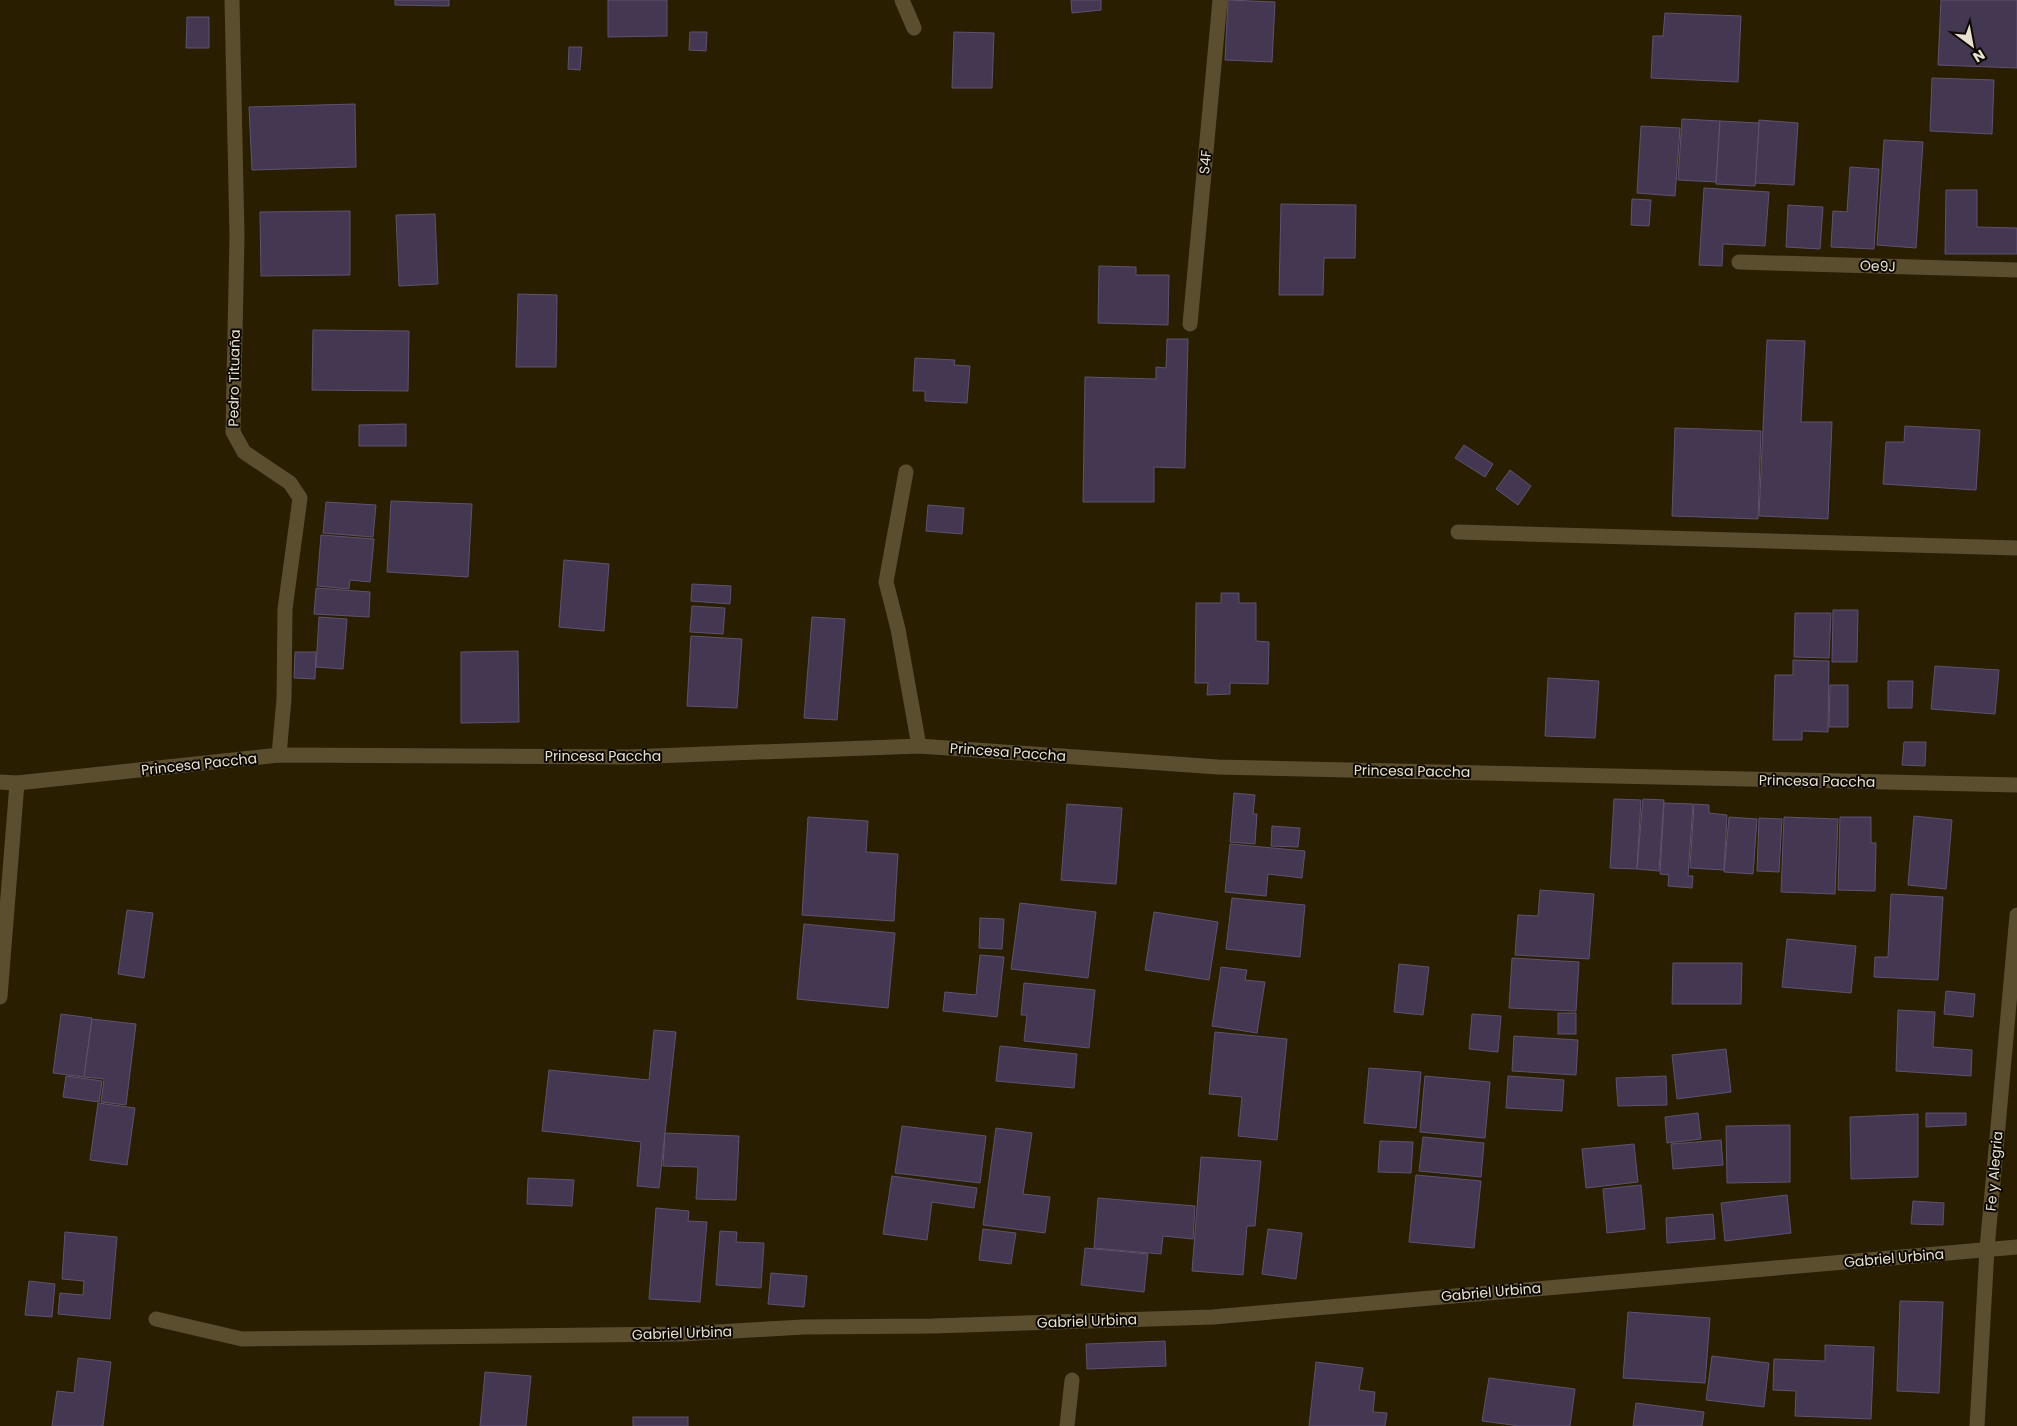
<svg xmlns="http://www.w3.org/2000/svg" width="2017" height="1426" font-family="Poppins,sans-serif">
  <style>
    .building { fill: #433752; stroke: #5f526f }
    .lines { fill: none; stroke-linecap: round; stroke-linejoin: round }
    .minor { stroke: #5a4e2f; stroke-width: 15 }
    .labels { text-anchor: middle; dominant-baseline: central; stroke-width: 4; stroke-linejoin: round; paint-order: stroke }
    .street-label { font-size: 14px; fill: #e8e1d0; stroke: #0d0901 }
  </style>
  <rect width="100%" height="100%" fill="#291e00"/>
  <g class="building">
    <path d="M395 0H449V6L395 5Z"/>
    <path d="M608 0H667V36L608 37Z"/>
    <path d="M1071 0H1101V10L1072 13Z"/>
    <path d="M1228 0 1275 2 1272 62 1225 60Z"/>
    <path d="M1941 0H2017V68L1938 65Z"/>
    <path d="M1665 13 1741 16 1738 82 1651 78 1653 36H1663Z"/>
    <path d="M187 17H209V48H186Z"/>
    <path d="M690 32H707L706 51 689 50Z"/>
    <path d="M954 32 994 33 992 88H952Z"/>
    <path d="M569 47H582L580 70 568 69Z"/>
    <path d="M1932 78 1994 80 1992 134 1930 131Z"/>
    <path d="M355 104 356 167 252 170 249 107Z"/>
    <path d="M1682 119 1720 121 1716 182 1678 180Z"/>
    <path d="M1759 120 1798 123 1794 185 1755 183Z"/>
    <path d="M1720 121 1759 123 1755 186 1716 184Z"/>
    <path d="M1641 126 1680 128 1675 196 1637 193Z"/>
    <path d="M1884 140 1923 142 1916 248 1877 245Z"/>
    <path d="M1850 167 1879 169 1874 249 1831 247 1833 211 1847 212Z"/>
    <path d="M1704 188 1769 192 1765 246 1723 244 1722 266 1699 265Z"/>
    <path d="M1946 190H1977V227L2017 228V254H1945Z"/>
    <path d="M1632 199 1651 200 1649 226 1631 225Z"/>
    <path d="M1281 204 1356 205 1355 258H1324L1323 295H1279Z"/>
    <path d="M1788 205 1823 207 1820 249 1786 247Z"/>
    <path d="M350 211V275L261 276 260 212Z"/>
    <path d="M435 214 438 284 399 286 396 215Z"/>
    <path d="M1099 266 1136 267V275H1169L1168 325 1098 323Z"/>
    <path d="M518 294 557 295 556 367H516Z"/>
    <path d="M313 330 409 331 408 391 312 390Z"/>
    <path d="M1167 339H1188L1185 468 1154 467V502H1083L1085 377 1156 379V367L1166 368Z"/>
    <path d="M1767 340 1805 341 1801 422H1832L1828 519 1759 516Z"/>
    <path d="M915 358 955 360 954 365 970 366 967 403 925 401V391H913Z"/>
    <path d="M406 424V446H359V425Z"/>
    <path d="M1905 426 1980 430 1976 490 1883 484 1886 442H1904Z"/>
    <path d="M1675 428 1761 431 1758 519 1672 516Z"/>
    <path d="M1464 445 1493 464 1485 477 1455 458Z"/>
    <path d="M1510 470 1531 486 1518 505 1496 489Z"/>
    <path d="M391 501 472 504 468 577 387 572Z"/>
    <path d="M326 502 376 505 373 537 323 533Z"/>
    <path d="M928 505 964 508 962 534 926 531Z"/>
    <path d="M321 535 374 539 370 582 350 580 349 589 317 586Z"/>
    <path d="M564 560 609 564 604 631 559 627Z"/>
    <path d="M692 584 731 586 730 604 691 601Z"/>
    <path d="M316 588 370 592 369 617 314 614Z"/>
    <path d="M1221 593H1239V603H1256V641L1269 642 1268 684 1230 683V694L1207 695 1208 683H1195L1196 603H1221Z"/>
    <path d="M692 606 725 608 723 634 690 632Z"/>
    <path d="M1833 610H1858L1857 662H1832Z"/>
    <path d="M1795 613H1831L1829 658 1794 657Z"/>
    <path d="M319 617 347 619 343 669 316 667Z"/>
    <path d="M812 617 845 619 837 720 804 718Z"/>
    <path d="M691 636 742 639 737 708 687 706Z"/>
    <path d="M518 651 519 722 461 723V652Z"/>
    <path d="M295 652H316L315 679 294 678Z"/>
    <path d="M1793 660 1829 661 1828 732 1802 731V740H1773L1775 675H1793Z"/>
    <path d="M1935 666 1999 670 1995 714 1931 709Z"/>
    <path d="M1548 678 1599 681 1595 738 1545 736Z"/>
    <path d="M1888 681H1913L1912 708H1888Z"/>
    <path d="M1830 685H1848V727H1829Z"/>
    <path d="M1904 742H1926L1925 766 1902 765Z"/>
    <path d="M1234 793 1255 795 1253 814H1257L1255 844 1230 842Z"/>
    <path d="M1614 799 1641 800 1637 869 1610 868Z"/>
    <path d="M1643 799 1664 800 1659 871 1637 869Z"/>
    <path d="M1664 803 1693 804 1688 876H1693L1692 888 1668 886 1669 875 1660 874Z"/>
    <path d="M1067 804 1122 808 1116 884 1061 880Z"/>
    <path d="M1694 804 1709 805V813L1727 815 1724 870 1690 868Z"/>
    <path d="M1914 816 1952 820 1946 889 1908 885Z"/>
    <path d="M808 817 868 821 866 852 898 854 894 921 802 915Z"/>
    <path d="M1729 817 1757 819 1753 874 1724 872Z"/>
    <path d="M1784 817 1838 819 1835 894 1781 892Z"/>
    <path d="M1840 817H1871V843H1876L1875 891 1838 890Z"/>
    <path d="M1759 818 1782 819 1779 872 1757 871Z"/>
    <path d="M1272 826 1300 828 1298 847 1271 846Z"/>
    <path d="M1230 844 1305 851 1302 878 1268 874 1266 896 1225 892Z"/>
    <path d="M1540 890 1594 894 1589 959 1515 955 1518 915 1538 916Z"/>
    <path d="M1891 894 1943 897 1938 980 1874 977 1875 957H1888Z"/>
    <path d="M1232 898 1305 905 1300 957 1226 949Z"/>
    <path d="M1020 903 1096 912 1088 978 1011 969Z"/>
    <path d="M127 910 153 913 144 978 118 974Z"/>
    <path d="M1154 912 1218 922 1209 980 1145 970Z"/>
    <path d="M980 918 1004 919 1002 949 979 948Z"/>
    <path d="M804 924 895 933 888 1008 797 999Z"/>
    <path d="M1787 939 1856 946 1851 993 1782 987Z"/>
    <path d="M980 955 1004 957 997 1017 943 1011 945 992 976 995Z"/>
    <path d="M1512 958 1579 962 1576 1011 1509 1008Z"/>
    <path d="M1673 963H1742L1741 1004H1672Z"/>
    <path d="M1399 964 1429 967 1423 1015 1394 1012Z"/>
    <path d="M1221 967 1247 970 1245 980 1265 982 1257 1033 1212 1026Z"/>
    <path d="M1024 983 1095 990 1089 1048 1024 1041 1027 1015H1021Z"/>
    <path d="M1946 991 1975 994 1973 1017 1944 1014Z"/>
    <path d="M1898 1010 1935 1012 1933 1047 1972 1050 1971 1076 1896 1071Z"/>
    <rect x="1558" y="1013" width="18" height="21"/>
    <path d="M61 1014 92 1018 84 1077 53 1073Z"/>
    <path d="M1472 1014 1501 1016 1498 1052 1469 1049Z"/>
    <path d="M92 1019 136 1024 126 1105 101 1102 104 1079 84 1077Z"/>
    <path d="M654 1030 676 1032 659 1188 637 1186 641 1142 542 1131 549 1070 649 1080Z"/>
    <path d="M1215 1032 1287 1039 1277 1140 1238 1136 1242 1097 1209 1094Z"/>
    <path d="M1514 1036 1578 1040 1576 1075 1512 1071Z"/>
    <path d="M1000 1046 1077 1054 1074 1088 996 1081Z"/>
    <path d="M1726 1049 1731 1092 1677 1099 1672 1055Z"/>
    <path d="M1369 1068 1421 1072 1416 1128 1364 1123Z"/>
    <path d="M66 1076 102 1081 99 1102 63 1097Z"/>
    <path d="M1425 1076 1490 1082 1485 1138 1420 1132Z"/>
    <path d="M1508 1076 1564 1080 1562 1111 1506 1108Z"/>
    <path d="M1666 1076 1667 1105 1618 1106 1616 1078Z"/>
    <path d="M98 1103 135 1108 127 1165 90 1160Z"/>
    <path d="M1698 1113 1701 1139 1667 1143 1665 1117Z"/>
    <path d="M1926 1113H1966V1125L1926 1127Z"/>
    <path d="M1918 1114V1177L1851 1179 1850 1117Z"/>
    <path d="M1790 1125V1182L1727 1183 1726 1126Z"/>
    <path d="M902 1126 986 1136 980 1183 895 1173Z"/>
    <path d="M996 1128 1032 1133 1023 1194 1050 1197 1045 1233 983 1225Z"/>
    <path d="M665 1133 739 1136 736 1200 696 1199 698 1167 663 1166Z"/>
    <path d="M1423 1137 1484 1143 1481 1177 1419 1171Z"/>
    <path d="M1721 1140 1723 1165 1673 1169 1671 1144Z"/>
    <path d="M1380 1141 1413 1142 1411 1173 1378 1172Z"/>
    <path d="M1634 1144 1638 1182 1586 1188 1582 1149Z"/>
    <path d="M1201 1157 1261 1161 1255 1226H1247L1243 1275 1192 1271Z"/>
    <path d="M1416 1175 1481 1181 1474 1248 1409 1242Z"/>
    <path d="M892 1176 977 1188 974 1208 932 1202 927 1240 883 1234Z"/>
    <path d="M528 1178 574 1180 572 1206 527 1204Z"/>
    <path d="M1641 1185 1645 1229 1607 1233 1603 1189Z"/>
    <path d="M1787 1195 1791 1233 1725 1241 1721 1203Z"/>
    <path d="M1098 1198 1195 1206 1193 1239 1163 1236 1161 1254 1094 1248Z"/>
    <path d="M1913 1201 1944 1203 1943 1225 1911 1224Z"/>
    <path d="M656 1208 689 1211 688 1221 707 1222 700 1302 649 1299Z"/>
    <path d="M1713 1214 1715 1239 1667 1243 1666 1218Z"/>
    <path d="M983 1229 1016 1233 1011 1264 979 1260Z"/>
    <path d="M1268 1229 1302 1233 1296 1279 1262 1274Z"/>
    <path d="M720 1231 737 1232 736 1242 764 1243 761 1288 716 1285Z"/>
    <path d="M65 1232 117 1237 110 1319 58 1314 60 1293 83 1295 84 1281 62 1279Z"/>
    <path d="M1085 1248 1148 1254 1144 1292 1081 1285Z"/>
    <path d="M771 1273 807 1276 804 1307 768 1304Z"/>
    <path d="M29 1281 55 1284 52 1317 25 1315Z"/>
    <path d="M1900 1301 1943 1302 1939 1393 1897 1391Z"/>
    <path d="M1628 1312 1710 1318 1705 1383 1623 1378Z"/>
    <path d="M1165 1341 1166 1366 1087 1369 1086 1344Z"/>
    <path d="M1825 1345 1874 1347 1871 1419 1795 1416 1796 1391 1773 1390 1774 1359 1825 1361Z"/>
    <path d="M1712 1356 1769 1363 1764 1407 1706 1400Z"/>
    <path d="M78 1358 111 1362 103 1426H52L57 1391 74 1393Z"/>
    <path d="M1316 1362 1363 1368 1359 1390 1375 1392 1373 1412 1387 1413 1385 1426H1309Z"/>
    <path d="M485 1372 531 1376 526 1426H480Z"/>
    <path d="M1489 1378 1575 1389 1570 1426H1520L1482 1421Z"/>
    <path d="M1636 1403 1704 1412 1702 1426H1633Z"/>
    <rect x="633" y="1417" width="55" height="9"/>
  </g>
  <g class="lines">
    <g class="minor">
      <path d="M232 0 237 236 233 432 244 452 290 483 300 498 285 609 284 699 279 755"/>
      <path d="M902 0 914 28"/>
      <path d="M1739 262 2017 270"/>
      <path d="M1190 324 1220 0"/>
      <path d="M906 472 886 582 898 629 919 746"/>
      <path d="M1458 532 2017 548"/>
      <path d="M0 782 17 783 279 755 628 757 919 746 1218 767 2017 785"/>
      <path d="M0 997 17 783"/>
      <path d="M156 1319 242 1339 682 1334 803 1327 933 1326 1213 1317 2017 1247"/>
      <path d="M1067 1426 1072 1380"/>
      <path d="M1977 1426 1987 1249 2017 915"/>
    </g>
  </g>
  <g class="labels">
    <g class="street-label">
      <text transform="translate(1205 162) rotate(-85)">S4F</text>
      <text transform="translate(1878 266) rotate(2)">Oe9J</text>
      <text transform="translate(234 378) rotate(-89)">Pedro Tituaña</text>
      <text transform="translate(1008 752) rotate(4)">Princesa Paccha</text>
      <text x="603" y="756">Princesa Paccha</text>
      <text transform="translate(199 764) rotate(-6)">Princesa Paccha</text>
      <text transform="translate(1412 771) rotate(1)">Princesa Paccha</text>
      <text transform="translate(1817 781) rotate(1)">Princesa Paccha</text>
      <text transform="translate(1994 1171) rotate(-85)">Fe y Alegria</text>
      <text transform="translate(1894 1258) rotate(-5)">Gabriel Urbina</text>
      <text transform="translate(1491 1292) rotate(-5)">Gabriel Urbina</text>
      <text transform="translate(1087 1321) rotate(-2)">Gabriel Urbina</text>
      <text transform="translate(682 1333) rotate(-2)">Gabriel Urbina</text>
    </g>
  </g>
  <g transform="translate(1972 45) rotate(148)" stroke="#0d0901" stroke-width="4" paint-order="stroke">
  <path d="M0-4L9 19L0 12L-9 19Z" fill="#e8e1d0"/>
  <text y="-8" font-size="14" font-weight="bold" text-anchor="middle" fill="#e8e1d0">N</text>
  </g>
</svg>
